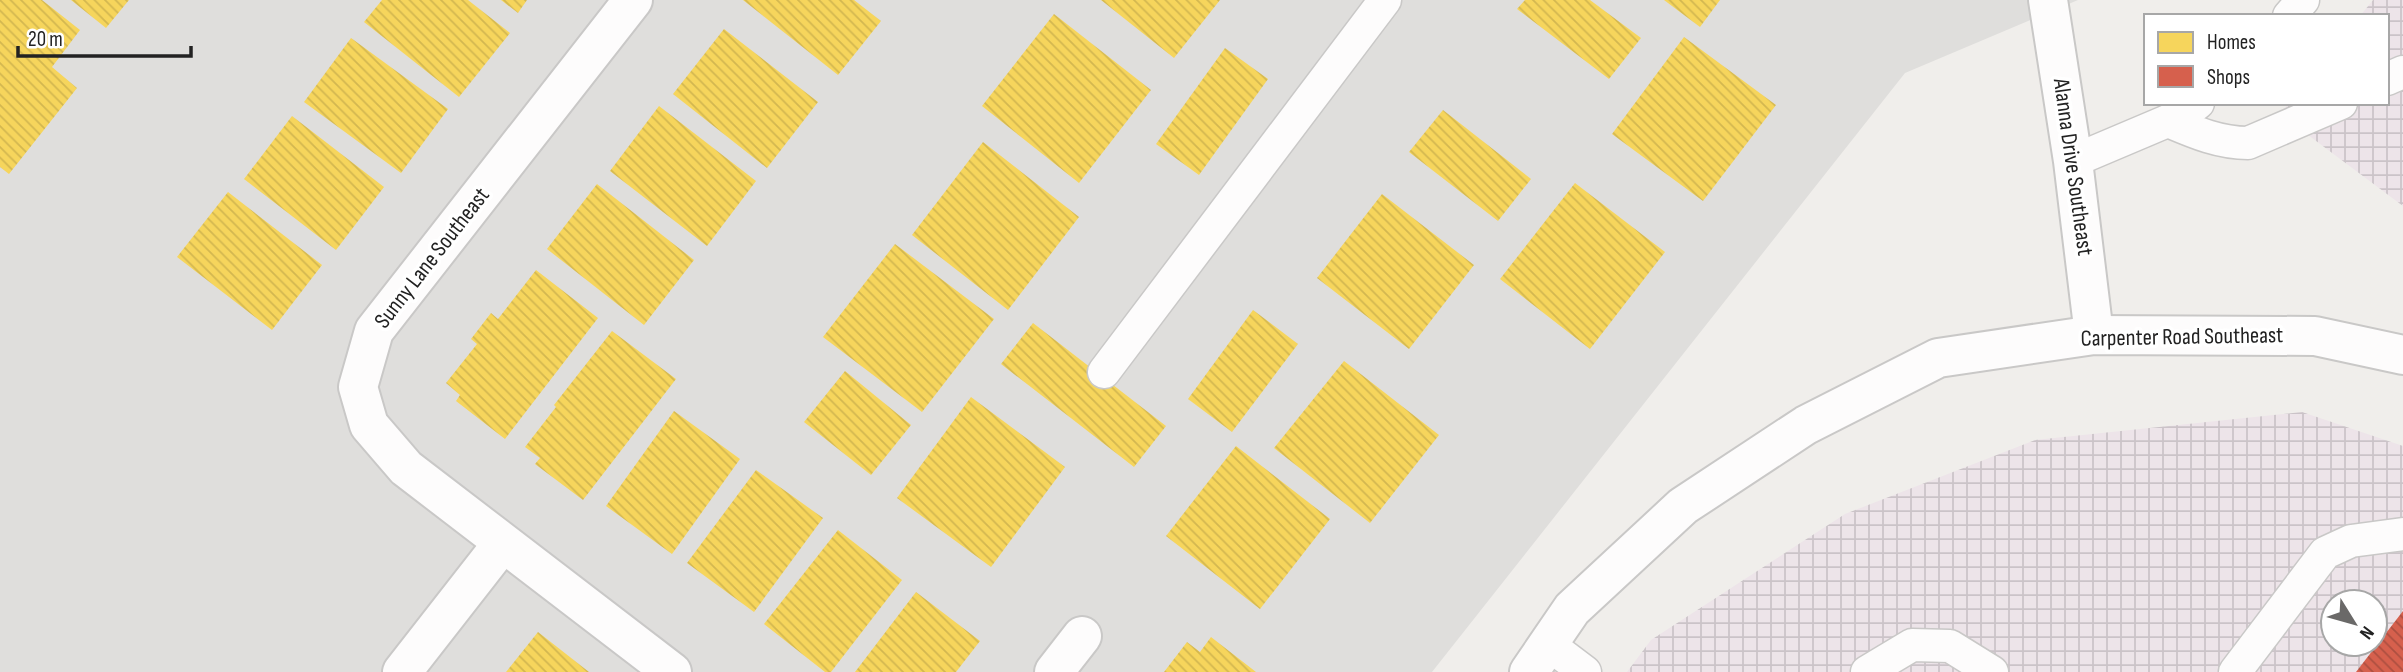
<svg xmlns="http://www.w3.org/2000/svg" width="2403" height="672" font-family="'Sofia Sans Condensed',sans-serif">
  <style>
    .residential { fill: #dfdedc }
    .industrial { fill: url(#industrial-grid); fill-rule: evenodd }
    .homes { fill: url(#homes-back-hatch) }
    .shops { fill: url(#shops-back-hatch) }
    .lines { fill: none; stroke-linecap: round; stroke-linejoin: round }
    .service-casing { stroke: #c9c8c7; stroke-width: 35 }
    .minor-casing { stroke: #c9c8c7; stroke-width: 42 }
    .tertiary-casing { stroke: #c9c8c7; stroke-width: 42 }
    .service { stroke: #fdfcfc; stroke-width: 32 }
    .minor { stroke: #fdfcfc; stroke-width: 38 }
    .tertiary { stroke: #fdfcfc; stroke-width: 38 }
    .labels { text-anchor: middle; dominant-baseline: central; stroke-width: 7; stroke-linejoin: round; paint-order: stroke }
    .street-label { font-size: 23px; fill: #222; stroke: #fff }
  </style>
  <defs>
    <pattern id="industrial-grid" width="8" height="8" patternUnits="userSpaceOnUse" patternTransform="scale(1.75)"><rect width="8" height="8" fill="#ede4e9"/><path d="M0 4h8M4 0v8" fill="none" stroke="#cbc3c8"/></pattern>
    <pattern id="homes-back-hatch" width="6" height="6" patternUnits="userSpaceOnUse" patternTransform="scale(1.75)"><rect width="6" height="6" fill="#f6d55c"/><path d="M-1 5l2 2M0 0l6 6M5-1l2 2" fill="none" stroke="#d3b750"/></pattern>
    <pattern id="shops-back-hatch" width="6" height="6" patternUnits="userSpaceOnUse" patternTransform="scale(1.75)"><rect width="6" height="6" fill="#d6604d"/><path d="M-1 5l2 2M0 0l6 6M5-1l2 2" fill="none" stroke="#ad4f40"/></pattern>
  </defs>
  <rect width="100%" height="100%" fill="#f0eeeb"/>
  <path class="residential" d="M0 0H2078L1905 73 1432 672H0Z"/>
  <g class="industrial">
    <path d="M2373 0H2403V206L2280 114 2289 103H2387V16H2360Z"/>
    <path d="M2302 412 2403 446V672H1627L1651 640 1845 514 2035 440ZM2333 602H2375V644H2333Z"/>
  </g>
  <g class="homes">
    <path d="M0 0H42L80 30 52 67 77 88 9 174 0 167Z"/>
    <path d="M71 0H129L106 28Z"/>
    <path d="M382 0H468L510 33 459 97 364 22Z"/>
    <path d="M501 0H527L518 13Z"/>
    <path d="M743 0H854L881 21 838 75Z"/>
    <path d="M1101 0H1220L1174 58Z"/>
    <path d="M1525 0H1590L1641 38 1609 79 1517 9Z"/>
    <path d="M1664 0H1720L1700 27Z"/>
    <path d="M1054 14 1151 90 1079 183 982 106Z"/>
    <path d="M724 29 818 102 767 168 673 94Z"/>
    <path d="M1684 37 1776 105 1703 201 1612 134Z"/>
    <path d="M351 38 448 109 401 173 304 102Z"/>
    <path d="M1225 48 1268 79 1199 175 1156 144Z"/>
    <path d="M659 106 756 181 707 246 610 171Z"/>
    <path d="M1443 110 1531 179 1498 221 1409 152Z"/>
    <path d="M292 116 384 187 336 250 244 179Z"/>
    <path d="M983 142 1079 217 1008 310 912 235Z"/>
    <path d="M1575 183 1665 252 1590 349 1500 279Z"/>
    <path d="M597 184 694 260 644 325 547 249Z"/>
    <path d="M228 192 322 265 272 330 177 257Z"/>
    <path d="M1382 194 1474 265 1409 349 1317 278Z"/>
    <path d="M895 244 994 319 922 412 823 337Z"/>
    <path d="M536 270 598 318 505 439 456 401 460 395 446 383 477 344 471 339 491 313 498 319Z"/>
    <path d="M1253 310 1298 344 1232 432 1188 399Z"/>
    <path d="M1033 323 1166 426 1134 467 1001 364Z"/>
    <path d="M612 331 676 379 583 500 535 464 540 458 525 447 556 407 554 405Z"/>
    <path d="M1344 361 1439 435 1370 523 1274 448Z"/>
    <path d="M845 371 911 425 871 475 804 422Z"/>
    <path d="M971 397 1065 467 991 567 897 498Z"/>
    <path d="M674 411 740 459 672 554 606 506Z"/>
    <path d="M1236 446 1330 519 1260 609 1166 536Z"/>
    <path d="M756 470 823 518 754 612 687 563Z"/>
    <path d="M838 530 902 580 831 672H825L764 624Z"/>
    <path d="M916 592 980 641 956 672H855Z"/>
    <path d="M538 632 589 672H506Z"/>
    <path d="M1211 637 1256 672H1164L1187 642 1200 652Z"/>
  </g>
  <path class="shops" d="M2403 611V672H2356Z"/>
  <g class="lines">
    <defs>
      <g id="service">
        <path d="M2289 16 2303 0"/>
        <path d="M2387 79 2403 72"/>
        <path d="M2168 121C2194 132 2219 143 2248 143L2341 103"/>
        <path d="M2073 161 2184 114 2198 103"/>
        <path d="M1104 372 1385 0"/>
        <path d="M1548 644 1585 672"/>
        <path d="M1867 672 1912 645 1950 646 1992 672"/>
        <path d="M2235 672 2325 553 2351 541 2403 534"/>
      </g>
      <g id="minor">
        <path d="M633 0 374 331 358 387 369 425 406 468 672 672"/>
        <path d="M2048 0 2073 161 2094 335"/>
        <path d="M402 672 502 544"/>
        <path d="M1054 672 1082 636"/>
      </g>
      <path id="tertiary" d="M1529 672 1572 609 1683 506 1806 425 1938 358 2094 335 2315 336 2403 355"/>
    </defs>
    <use href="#service" class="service-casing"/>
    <use href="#minor" class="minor-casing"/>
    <use href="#tertiary" class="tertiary-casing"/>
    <use href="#service" class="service"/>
    <use href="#minor" class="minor"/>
    <use href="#tertiary" class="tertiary"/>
  </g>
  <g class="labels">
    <g class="street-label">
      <text transform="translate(2073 167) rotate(82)">Alanna Drive Southeast</text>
      <text transform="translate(432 258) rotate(-52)">Sunny Lane Southeast</text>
      <text transform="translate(2182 337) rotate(-1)">Carpenter Road Southeast</text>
    </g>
  </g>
  <rect x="2144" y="14" width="245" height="91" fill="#ffffff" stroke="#a7a7a7" stroke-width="2"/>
  <rect x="2158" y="32" width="35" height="21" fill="#f6d55c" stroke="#a7a7a7" stroke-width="2"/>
  <text x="2207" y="49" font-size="21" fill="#222222">Homes</text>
  <rect x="2158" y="66" width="35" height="21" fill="#d6604d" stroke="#a7a7a7" stroke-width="2"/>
  <text x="2207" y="84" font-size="21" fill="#222222">Shops</text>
  <g transform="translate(2354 623) rotate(127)"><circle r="33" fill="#ffffff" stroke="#a7a7a7" stroke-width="2"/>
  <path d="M0-5L12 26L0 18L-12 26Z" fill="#6a6968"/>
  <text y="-10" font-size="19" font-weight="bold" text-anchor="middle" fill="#222222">N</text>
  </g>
  <path d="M18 46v10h173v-10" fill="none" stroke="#222222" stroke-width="3.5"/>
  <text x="28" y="46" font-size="21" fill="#222222" stroke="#ffffff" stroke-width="5" paint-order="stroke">20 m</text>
</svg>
